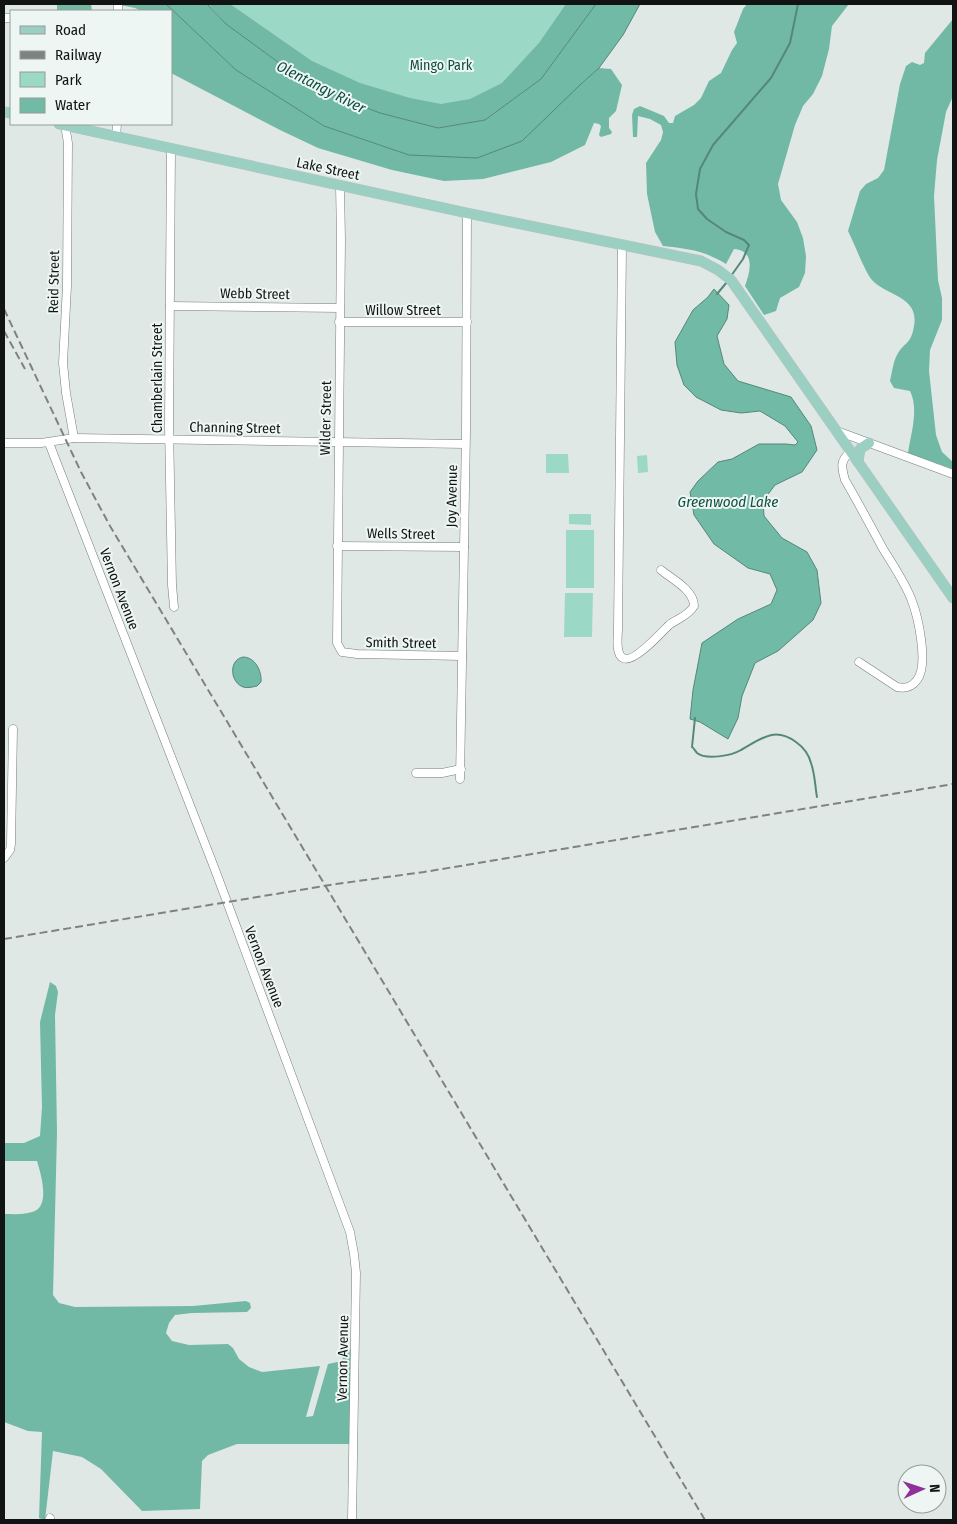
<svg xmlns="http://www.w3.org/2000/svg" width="957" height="1524" font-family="'Fira Sans Condensed',sans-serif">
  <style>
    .green { fill: #9cd8c6 }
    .forest { fill: #71b9a5 }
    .water { fill: #71baa5; stroke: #548879 }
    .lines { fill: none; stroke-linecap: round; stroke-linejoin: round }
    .stream { stroke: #548879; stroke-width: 2 }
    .minor-casing { stroke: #767e7b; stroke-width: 9 }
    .major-casing { stroke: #c1c2c2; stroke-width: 11 }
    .minor { stroke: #fff; stroke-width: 8 }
    .major { stroke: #9acfc1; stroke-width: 10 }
    .rail { stroke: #7e8381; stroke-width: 2; stroke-dasharray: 8 4; stroke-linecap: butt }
    .labels { text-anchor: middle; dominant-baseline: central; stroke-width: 4; stroke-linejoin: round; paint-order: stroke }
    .park-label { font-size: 14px; fill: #0e4d3f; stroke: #edf6f3 }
    .street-label { font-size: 14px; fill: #111413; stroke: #edf6f3 }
    .water-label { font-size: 15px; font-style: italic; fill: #0f4e40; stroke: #edf6f3 }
  </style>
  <rect width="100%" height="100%" fill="#e0e8e5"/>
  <g class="green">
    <path d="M208 4H596L485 120 380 113Z"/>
    <path d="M546 454H568L569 473H546Z"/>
    <path d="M647 455 648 472 638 473 637 456Z"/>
    <path d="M569 514H591V525L569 524Z"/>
    <rect x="566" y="530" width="28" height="58"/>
    <path d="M565 593H593L592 637H564Z"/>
  </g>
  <g class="forest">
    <path d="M57 4H91L92 11H57Z"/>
    <path d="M120 4H166L236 70 324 126 409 155 581 84 599 68 611 69 622 85 616 111 609 118V128L612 132 611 134 601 137 599 135 601 126 599 124 594 123 585 145 551 162 483 179 444 181 392 170 318 148 280 130 171 73V11H142L135 8 120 5Z"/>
    <path d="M208 4H230L312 61 360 83 410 98 441 104 470 99 502 83 539 43 566 4H596L541 79 485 120 438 128 380 113 312 87 226 24Z"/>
    <path d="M747 4H849L832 26 829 49 822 76 813 94 803 106 795 125 778 184 781 200 797 222 803 238 806 256 805 273 799 287 780 298 776 311 764 315 745 286C750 272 756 251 734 249L726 264C703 250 689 249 663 246L655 232 647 194 646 163 661 140 663 132 661 125 650 119 638 116 637 137H633L632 115 634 109 640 106 664 116 669 123H673L675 116 694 105 701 98 709 81 721 73 732 50 737 43 734 32 743 9Z"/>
    <path d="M953 19V96L946 112 937 160 934 196 938 280 942 298V320L930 350 929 371 936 435 942 452 953 462V469L908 453C911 433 919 409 910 391L894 388 890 381C892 373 893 362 897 355 904 342 911 345 914 326 920 294 881 296 869 276 861 262 855 245 848 231L860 191 866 184 878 178 884 170 900 84 906 66 912 62 920 65 924 63 925 53Z"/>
    <path d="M50 982 56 986 58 992 55 1015 57 1133 53 1295 59 1303 75 1307 193 1306 246 1301 250 1303 251 1308 247 1312 192 1313 175 1315 169 1323 166 1333 172 1341 189 1345 228 1344 233 1348 239 1359 249 1367 262 1372 320 1366 306 1417 313 1416 328 1364 342 1361 345 1349H352L353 1444H237L208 1455 202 1461 200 1509 142 1511 101 1469 82 1457 53 1451 45 1520 39 1518 42 1432 28 1431 4 1422V1214C13 1214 23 1215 32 1212 51 1208 41 1174 37 1161H4V1143H24L40 1136 42 1107 40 1022Z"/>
  </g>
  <g class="water">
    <path d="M166 4H207L226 24 312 87 380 113 438 128 485 120 541 79 596 4H640L623 35 599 68 581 84 522 141 477 158 409 155 324 126 236 70Z"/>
    <path d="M714 289 729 305 727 319 717 336 724 364 738 381 791 397 811 426 817 450 802 472 775 485 763 501 764 516 782 538 807 552 817 570 821 603 813 620 778 651 755 663 742 696 738 718 728 739 700 722 690 719 693 690 702 643 738 619 771 604 777 590 770 574 748 568 714 544 694 515 690 492 698 481 718 462 732 459 759 444H786L795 445 798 442 785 426 760 411 741 413 721 410 696 397 684 385 677 365 675 342 693 310 708 297Z"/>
    <path d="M243 657C255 657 262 671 261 682L257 686C252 687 246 689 241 686 230 680 229 660 243 657Z"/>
  </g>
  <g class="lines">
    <g class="stream">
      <path d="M731 276 743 259 749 245 744 240 726 232 707 219 698 209 696 194 700 169 713 145 771 78 790 43 798 4"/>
      <path d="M717 294 727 282"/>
      <path d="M695 718 692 747C693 747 696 752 697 753 706 760 731 756 741 750 761 739 774 726 796 742 803 747 809 755 811 763 815 774 815 786 817 797"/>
    </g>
    <defs>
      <g id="minor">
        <path d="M118 11V4"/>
        <path d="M4 18H11"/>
        <path d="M65 125 68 143 67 286 63 363 66 393 74 438"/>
        <path d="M116 137 117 124"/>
        <path d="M171 149 169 426 172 585 174 607"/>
        <path d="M340 185 341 240 337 643 342 652 357 654 462 656"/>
        <path d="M622 246 618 629C618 636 615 654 623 658 633 664 662 632 669 625 677 619 688 616 694 606 694 590 672 579 661 570"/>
        <path d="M170 306 340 308"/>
        <path d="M339 322H467"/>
        <path d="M837 431 953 474"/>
        <path d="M4 443H41L74 438 465 444"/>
        <path d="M49 443 214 867 350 1232 354 1254 356 1273 352 1520"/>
        <path d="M851 451C840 461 841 466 845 480 858 502 870 525 882 547 892 564 905 582 912 601 918 617 929 665 917 680 912 687 906 689 897 687L859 662"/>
        <path d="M337 546 464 547"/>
        <path d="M416 773H442L461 769"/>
        <path d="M460 779 466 432 467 213"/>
        <path d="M4 858 10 850 11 844 13 729"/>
        <path d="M49 1520 50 1518"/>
      </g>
      <g id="major">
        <path d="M4 112 11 113"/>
        <path d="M59 124 467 213 701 261 718 270 731 280 738 290 953 598"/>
        <path d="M858 462 860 449 869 443"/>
      </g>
    </defs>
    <use href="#minor" class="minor-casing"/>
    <use href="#major" class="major-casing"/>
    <use href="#minor" class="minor"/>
    <use href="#major" class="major"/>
    <g class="rail">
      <path d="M4 309 81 472 110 526 705 1520"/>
      <path d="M4 331 25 369"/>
      <path d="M4 939 336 884 424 872 953 784"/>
    </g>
  </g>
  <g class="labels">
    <g class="park-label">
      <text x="441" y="65">Mingo Park</text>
    </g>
    <g class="street-label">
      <text transform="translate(328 169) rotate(12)">Lake Street</text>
      <text transform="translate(54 282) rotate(-89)">Reid Street</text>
      <text transform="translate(255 294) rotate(1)">Webb Street</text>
      <text x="403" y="310">Willow Street</text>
      <text transform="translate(157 378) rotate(-90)">Chamberlain Street</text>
      <text transform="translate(326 418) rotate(-89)">Wilder Street</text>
      <text transform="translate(235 428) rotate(1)">Channing Street</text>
      <text transform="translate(452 496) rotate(-89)">Joy Avenue</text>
      <text transform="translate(401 534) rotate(1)">Wells Street</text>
      <text transform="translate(119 589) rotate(69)">Vernon Avenue</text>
      <text transform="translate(401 643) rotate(1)">Smith Street</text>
      <text transform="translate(264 967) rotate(69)">Vernon Avenue</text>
      <text transform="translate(343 1358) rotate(-89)">Vernon Avenue</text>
    </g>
    <g class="water-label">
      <text transform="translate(321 87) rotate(27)">Olentangy River</text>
      <text x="728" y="502">Greenwood Lake</text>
    </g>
  </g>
  <rect width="957" height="1524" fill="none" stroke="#111413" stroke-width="10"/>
  <rect x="10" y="10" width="162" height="115" fill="#edf6f3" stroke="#959c99"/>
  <rect x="20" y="26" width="25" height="8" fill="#9acfc1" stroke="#959c99"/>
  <text x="55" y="35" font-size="15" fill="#111413">Road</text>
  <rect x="20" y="51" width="25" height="8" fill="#7e8381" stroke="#959c99"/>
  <text x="55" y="60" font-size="15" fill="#111413">Railway</text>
  <rect x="20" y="72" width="25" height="15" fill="#9cd8c6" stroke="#959c99"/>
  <text x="55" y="85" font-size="15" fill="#111413">Park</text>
  <rect x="20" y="98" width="25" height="15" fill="#71baa5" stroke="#959c99"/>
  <text x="55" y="110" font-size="15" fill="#111413">Water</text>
  <g transform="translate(922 1489) rotate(87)"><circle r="24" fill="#edf6f3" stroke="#959c99"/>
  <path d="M0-4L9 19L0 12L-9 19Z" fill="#903099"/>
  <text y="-8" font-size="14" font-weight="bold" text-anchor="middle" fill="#111413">N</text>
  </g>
</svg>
